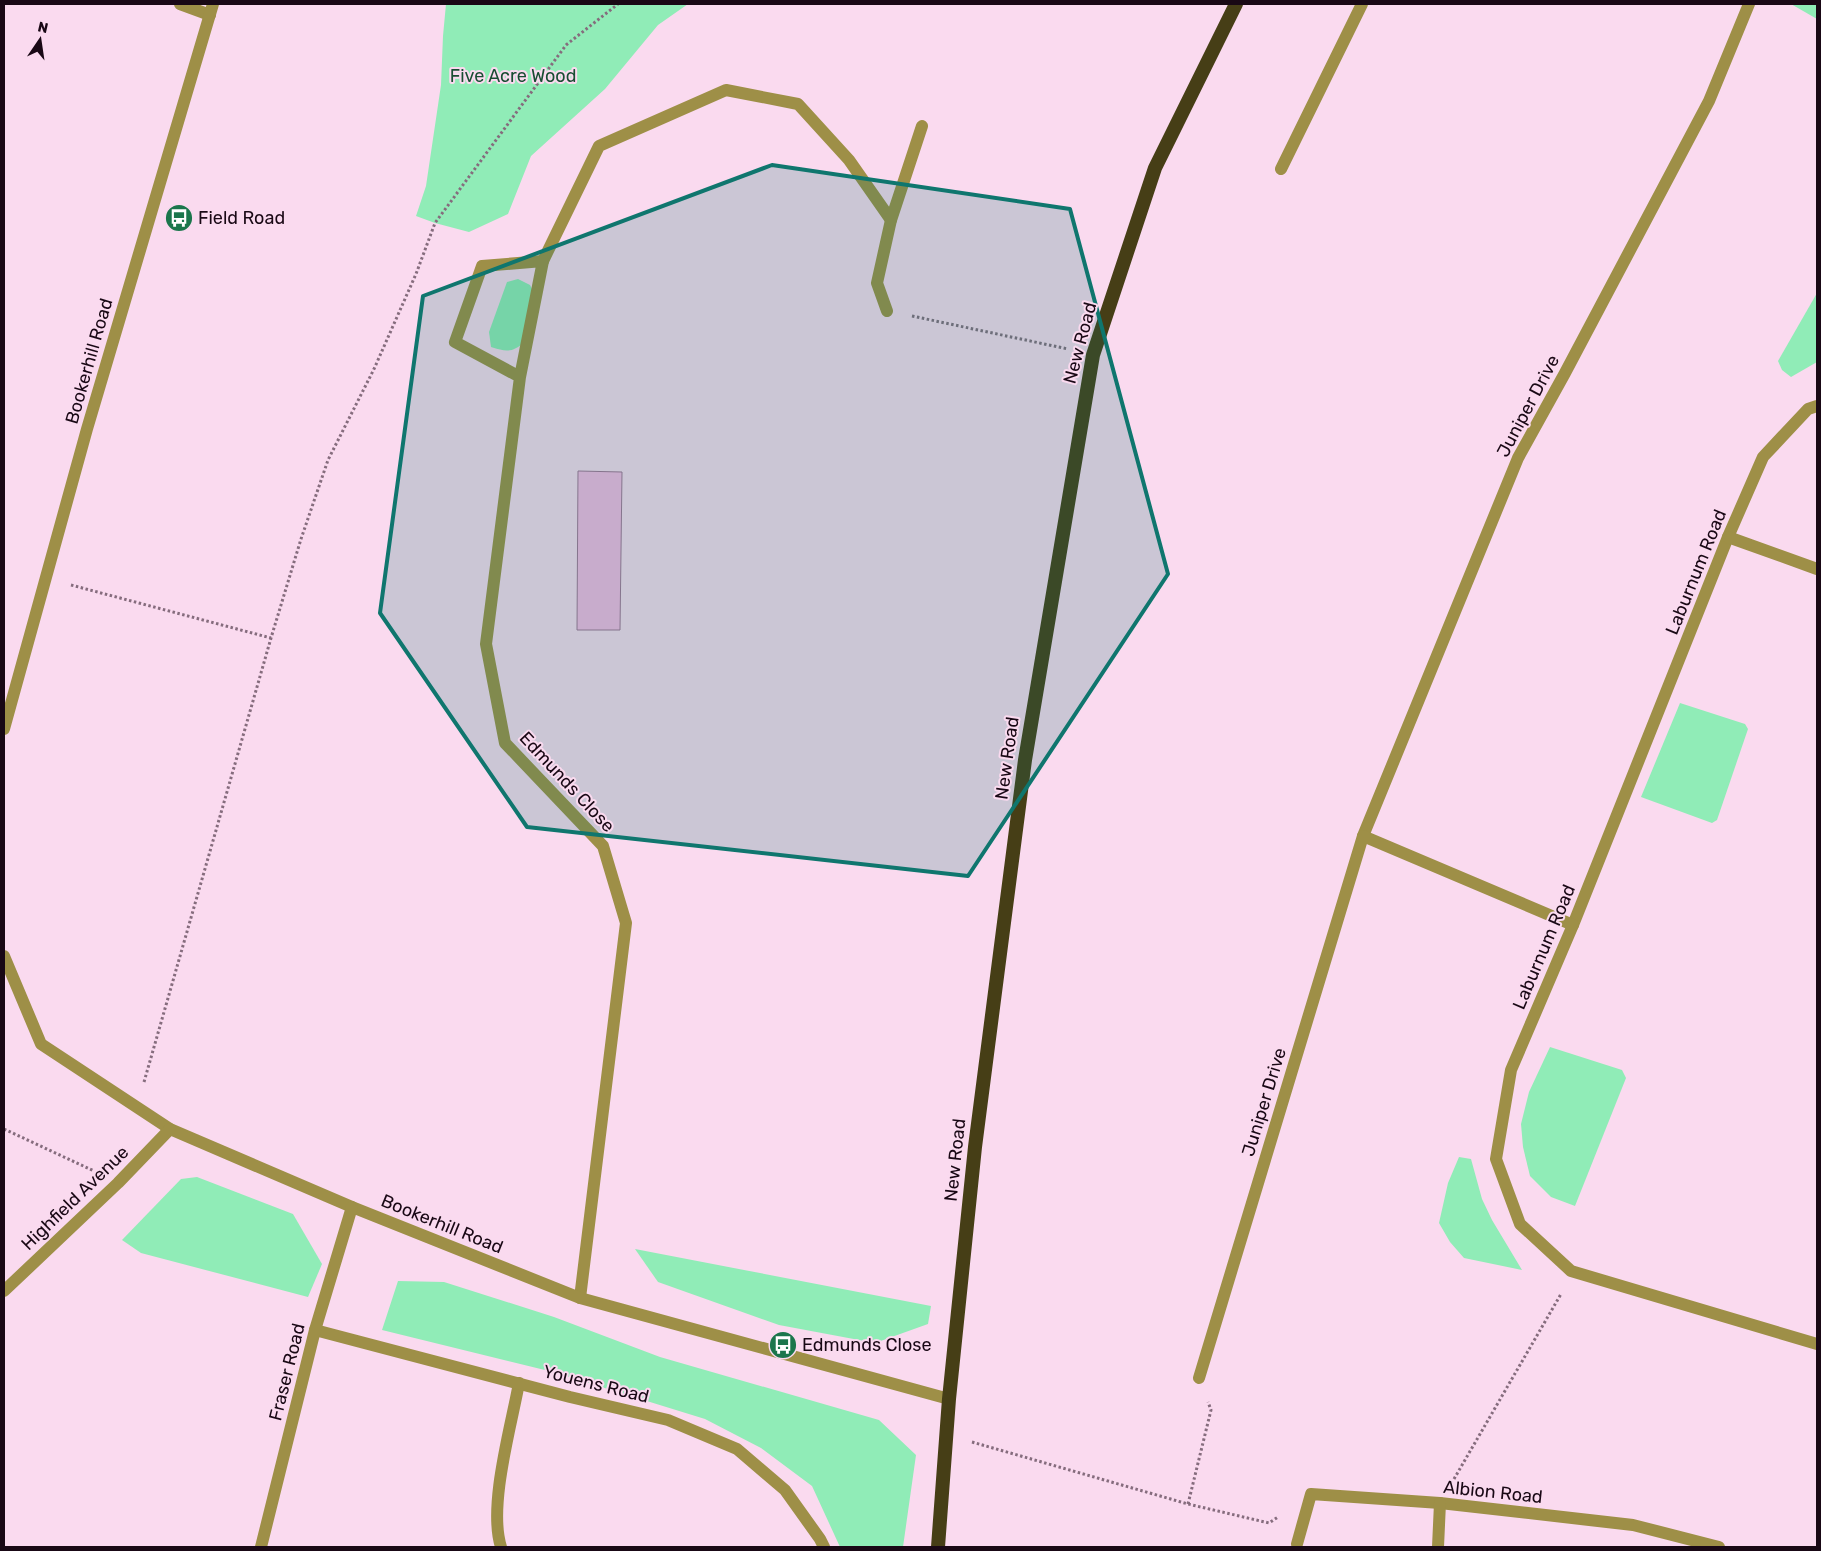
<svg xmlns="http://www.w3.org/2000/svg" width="1821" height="1551" font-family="Rubik,sans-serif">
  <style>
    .green { fill: #90ecb7 }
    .building { fill: #f7b9e4; stroke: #a37495 }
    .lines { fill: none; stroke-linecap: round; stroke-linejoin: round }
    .path { stroke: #856c7d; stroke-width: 3; stroke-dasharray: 2.5 2.5; stroke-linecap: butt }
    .service { stroke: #9e8f47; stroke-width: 12 }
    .minor { stroke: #9e8f47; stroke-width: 12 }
    .trunk { stroke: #463e16; stroke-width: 14 }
    .marked { fill: #0f766e; fill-opacity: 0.2; stroke: #0f766e; stroke-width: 4; stroke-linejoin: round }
    .labels { text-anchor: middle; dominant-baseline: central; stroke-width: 4; stroke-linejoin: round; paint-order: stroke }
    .park-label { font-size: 18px; fill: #184d32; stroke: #fadaef }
    .poi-label { font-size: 18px; fill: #190815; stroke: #fadaef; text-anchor: start }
    .street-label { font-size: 18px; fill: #190815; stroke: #fadaef }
  </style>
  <rect width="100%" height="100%" fill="#fadaef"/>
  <g class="green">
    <path d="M446 4H688L658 25 605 89 531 156 508 214 469 232 435 223 416 216 426 186 441 85 443 36Z"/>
    <path d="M1791 4H1817V19Z"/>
    <path d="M518 279 530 285 534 293 525 342C511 353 507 352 491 347L489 332 507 282Z"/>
    <path d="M1817 293V362L1791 377 1782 370 1778 361Z"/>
    <path d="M1680 703 1745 724 1748 729 1717 820 1712 823 1641 797Z"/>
    <path d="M1550 1047 1622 1070 1626 1078 1575 1206 1551 1197 1530 1176 1523 1147 1521 1124 1529 1092Z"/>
    <path d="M1459 1157 1471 1159 1482 1199 1492 1220 1522 1270 1464 1258 1450 1242 1439 1223 1448 1183Z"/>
    <path d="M197 1177 293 1214 322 1264 308 1297 141 1253 122 1240 181 1179Z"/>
    <path d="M635 1249 931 1306 928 1324 875 1343 779 1325 658 1282Z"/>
    <path d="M398 1281 444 1282 554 1317 660 1357 879 1420 916 1455 903 1547H840L812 1486 761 1448 705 1419 553 1372 382 1330Z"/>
  </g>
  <path class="building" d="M578 471 622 472 620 630H577Z"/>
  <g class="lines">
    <g class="path">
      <path d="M912 316 1068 349"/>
      <path d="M71 585 271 638"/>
      <path d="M144 1082 271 638 301 539 328 460 374 369 416 274 435 223 566 45 618 4"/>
      <path d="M4 1129 94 1171"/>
      <path d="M972 1442 1188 1504 1269 1523 1278 1517"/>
      <path d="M1454 1479 1561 1294"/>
      <path d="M1188 1504 1211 1410 1208 1402"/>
    </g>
    <path class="service" d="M501 1547C488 1506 511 1427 519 1383"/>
    <g class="minor">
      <path d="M180 4 210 15"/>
      <path d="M1281 169 1362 4"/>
      <path d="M543 261 599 146 726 90 798 104 849 160 891 220"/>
      <path d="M887 311 877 283 891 220 922 126"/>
      <path d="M520 377 455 342 482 266 543 261 520 377 486 644 505 743 603 846 626 923 580 1298"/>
      <path d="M1817 406 1808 409 1763 457 1728 537 1573 925 1511 1070 1496 1159 1520 1224 1571 1271 1817 1344"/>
      <path d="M1728 537 1817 569"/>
      <path d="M4 729 87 429 213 4"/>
      <path d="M1363 836 1518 458 1565 373 1709 101 1749 4"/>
      <path d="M4 956 41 1044 170 1129 352 1207 580 1298 949 1399"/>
      <path d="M4 1291 118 1183 170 1129"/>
      <path d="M315 1330 570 1397 668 1420 737 1449 785 1490 820 1539 824 1547"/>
      <path d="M1199 1378 1363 836 1573 925"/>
      <path d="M1297 1544 1311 1494 1440 1503 1633 1525 1719 1547"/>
      <path d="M261 1547 315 1330 352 1207"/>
      <path d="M1438 1547 1440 1503"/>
    </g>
    <path class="trunk" d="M938 1547 949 1399 975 1147 1025 760 1093 355 1155 168 1236 4"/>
  </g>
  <path class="marked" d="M772 165 1070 209 1168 574 968 876 527 827 380 613 423 296Z"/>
  <defs>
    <symbol id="bus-disc" viewBox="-11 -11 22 22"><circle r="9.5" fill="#1b764c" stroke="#fadaef"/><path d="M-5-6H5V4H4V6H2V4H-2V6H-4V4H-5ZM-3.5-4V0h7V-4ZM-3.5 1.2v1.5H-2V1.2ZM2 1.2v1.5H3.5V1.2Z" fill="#fff"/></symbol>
  </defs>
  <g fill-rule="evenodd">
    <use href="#bus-disc" x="163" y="202" width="32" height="32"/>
    <use href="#bus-disc" x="767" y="1329" width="32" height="32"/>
  </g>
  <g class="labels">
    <g class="park-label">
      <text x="513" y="76">Five Acre Wood</text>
    </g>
    <g class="poi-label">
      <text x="198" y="218">Field Road</text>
      <text x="802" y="1345">Edmunds Close</text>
    </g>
    <g class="street-label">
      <text transform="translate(1080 343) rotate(-75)">New Road</text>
      <text transform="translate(89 361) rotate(-74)">Bookerhill Road</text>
      <text transform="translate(1528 406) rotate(-62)">Juniper Drive</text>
      <text transform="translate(1696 572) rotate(-68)">Laburnum Road</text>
      <text transform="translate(1007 758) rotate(-82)">New Road</text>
      <text transform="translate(567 782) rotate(47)">Edmunds Close</text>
      <text transform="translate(1544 947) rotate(-67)">Laburnum Road</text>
      <text transform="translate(1264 1102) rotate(-73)">Juniper Drive</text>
      <text transform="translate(955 1160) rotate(-84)">New Road</text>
      <text transform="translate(75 1198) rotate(-44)">Highfield Avenue</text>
      <text transform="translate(442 1224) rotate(22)">Bookerhill Road</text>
      <text transform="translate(287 1372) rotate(-76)">Fraser Road</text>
      <text transform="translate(596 1384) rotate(14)">Youens Road</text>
      <text transform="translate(1493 1492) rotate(6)">Albion Road</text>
    </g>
  </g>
  <rect width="1821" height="1551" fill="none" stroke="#190815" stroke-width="10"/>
  <g transform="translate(40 40) rotate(13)" stroke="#fadaef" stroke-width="4" paint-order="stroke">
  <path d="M0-4L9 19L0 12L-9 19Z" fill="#190815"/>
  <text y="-8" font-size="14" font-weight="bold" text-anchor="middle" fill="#190815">N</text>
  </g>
</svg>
